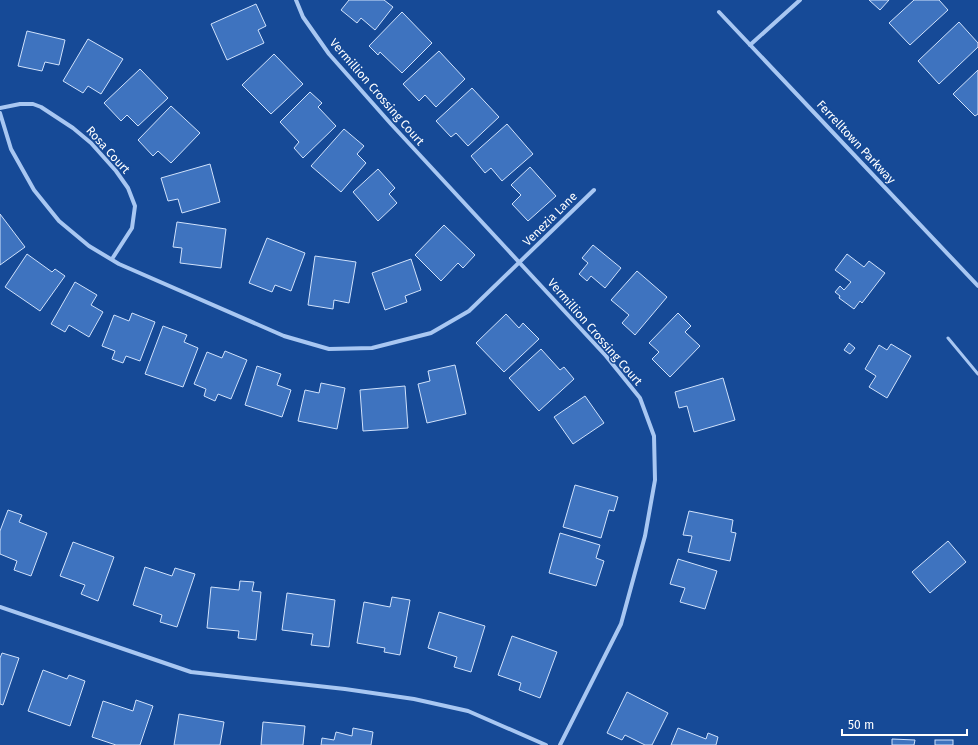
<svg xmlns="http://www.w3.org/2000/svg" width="978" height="745" font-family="'Fira Sans',sans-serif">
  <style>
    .building { fill: #3e73bf; stroke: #d0e2fc }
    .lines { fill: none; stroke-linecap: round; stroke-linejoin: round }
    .lane { stroke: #a8c7f2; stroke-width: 3 }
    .street { stroke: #a8c7f2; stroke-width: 4 }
    .labels { text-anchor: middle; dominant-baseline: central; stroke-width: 3; stroke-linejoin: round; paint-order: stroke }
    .street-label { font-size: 12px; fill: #fff; stroke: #164a97 }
  </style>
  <rect width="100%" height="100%" fill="#164a97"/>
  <g class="building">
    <path d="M349 0H384L393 7 375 30 361 18 357 23 341 10Z"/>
    <path d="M869 0H889L880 10Z"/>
    <path d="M914 0H939L948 10 910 45 889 23Z"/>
    <path d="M256 4 266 26 258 30 264 43 227 60 211 24Z"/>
    <path d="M402 12 432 43 402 73 380 52 378 55 369 46Z"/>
    <path d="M959 22 978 43V47L939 84 918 61Z"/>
    <path d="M27 31 65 40 59 65 45 62 42 71 18 66Z"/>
    <path d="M88 39 123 59 101 94 88 86 83 93 63 81Z"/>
    <path d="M439 51 465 79 436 107 425 95 419 101 403 84Z"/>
    <path d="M274 54 303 84 271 114 242 85Z"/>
    <path d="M140 69 168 98 138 126 127 115 121 121 104 103Z"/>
    <path d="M978 70V114L975 116 953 94Z"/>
    <path d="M472 88 499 117 468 146 456 133 451 137 436 121Z"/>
    <path d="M310 92 322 103 318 107 336 126 303 158 294 148 299 142 280 122Z"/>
    <path d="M171 106 200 133 171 163 158 151 153 156 138 140Z"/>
    <path d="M507 124 533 154 502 181 491 168 485 173 471 156Z"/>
    <path d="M344 129 364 146 357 154 366 163 341 192 311 166Z"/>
    <path d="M210 164 220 202 182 213 178 199 168 201 161 178Z"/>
    <path d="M530 167 556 196 528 221 512 204 521 195 511 185Z"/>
    <path d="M378 169 395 188 389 194 397 203 378 221 353 192Z"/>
    <path d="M0 214 25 247 0 265Z"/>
    <path d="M177 222 226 229 221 268 180 263 182 248 173 247Z"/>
    <path d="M444 225 475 255 463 268 458 263 441 281 415 255Z"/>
    <path d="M267 238 305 253 291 291 275 285 272 292 249 283Z"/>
    <path d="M593 245 621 268 605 288 591 276 587 281 579 274 588 263 582 258Z"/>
    <path d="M27 254 52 272 55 269 65 276 40 311 5 287Z"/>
    <path d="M847 254 864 267 869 261 885 273 862 303 860 301 854 309 839 298 840 296 835 292 840 286 844 290 851 282 835 270Z"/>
    <path d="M315 256 356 262 349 303 334 300 333 309 308 305Z"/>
    <path d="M411 259 421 290 405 296 407 302 385 310 372 273Z"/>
    <path d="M637 271 667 297 635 335 622 323 629 315 611 300Z"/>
    <path d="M75 282 97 295 91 305 103 312 89 337 69 325 65 332 51 324Z"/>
    <path d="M132 313 155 322 140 361 126 356 123 363 112 359 115 351 102 346 114 315 129 321Z"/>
    <path d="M678 313 691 326 685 332 700 346 670 377 652 359 659 352 649 343Z"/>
    <path d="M506 314 519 328 523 323 539 339 504 372 476 343Z"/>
    <path d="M163 326 187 335 184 342 198 348 183 387 145 374Z"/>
    <path d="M849 343 855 348 850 354 844 350Z"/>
    <path d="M891 344 911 356 887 398 869 387 876 376 865 369 879 345 887 350Z"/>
    <path d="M541 349 560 370 564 367 574 379 539 411 509 378Z"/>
    <path d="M225 351 247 360 231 399 218 394 215 401 204 396 206 389 194 384 207 352 222 358Z"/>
    <path d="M455 365 466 414 427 423 418 384 430 381 428 371Z"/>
    <path d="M257 366 281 374 277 385 291 390 282 417 245 405Z"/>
    <path d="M723 378 735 420 694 432 687 406 679 408 675 392Z"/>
    <path d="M321 383 345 388 337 429 298 421 305 390 319 393Z"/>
    <path d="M405 386 408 428 363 431 360 390Z"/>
    <path d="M585 396 604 423 573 444 554 417Z"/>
    <path d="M575 485 618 497 614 511 609 510 601 538 563 527Z"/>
    <path d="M8 510 22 515 19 522 47 533 31 576 14 570 17 561 0 554V531Z"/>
    <path d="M689 511 733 520 731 532 736 533 730 561 688 552 692 536 683 535Z"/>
    <path d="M560 533 600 545 596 558 604 561 596 586 549 573Z"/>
    <path d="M948 541 966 562 930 593 912 572Z"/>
    <path d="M73 542 114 557 98 601 81 594 85 585 60 576Z"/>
    <path d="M678 559 717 571 705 609 680 602 685 588 670 584Z"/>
    <path d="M145 567 172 576 175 568 195 574 177 627 160 622 162 615 133 605Z"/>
    <path d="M240 581 254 582 252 591 261 592 256 640 238 638 239 631 207 628 211 587 239 590Z"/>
    <path d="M287 593 335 600 329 647 311 645 313 634 282 630Z"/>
    <path d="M392 597 410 600 400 655 384 652 385 648 357 643 364 602 390 607Z"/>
    <path d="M439 612 485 626 471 672 454 667 457 657 428 648Z"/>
    <path d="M512 636 557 652 540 698 519 690 521 683 498 675Z"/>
    <path d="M2 653 19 658 3 705 0 704V658Z"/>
    <path d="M43 670 67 679 69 675 85 681 70 726 28 711Z"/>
    <path d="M627 692 668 713 652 745H645L625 735 622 740 607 733Z"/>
    <path d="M136 700 153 706 140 745H116L92 737 103 701 133 711Z"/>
    <path d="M179 714 224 722 220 745H174Z"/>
    <path d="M263 722 305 726 303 745H261Z"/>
    <path d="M353 728 373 732 371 745H321L322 738 334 740 336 732 352 736Z"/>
    <path d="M678 728 706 739 708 733 718 737 716 745H671Z"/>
    <path d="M892 739 915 740 914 745H892Z"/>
    <rect x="935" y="740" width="18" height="5"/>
  </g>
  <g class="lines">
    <path class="lane" d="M948 338 978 374"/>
    <g class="street">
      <path d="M296 0 303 17 329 54 391 124 606 356 640 398 654 436 655 480 645 536 621 624 560 745"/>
      <path d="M719 12 978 286"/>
      <path d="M750 45 800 0"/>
      <path d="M0 108 20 104H33L41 107 73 128 91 143 116 171 128 188 135 206 132 228 112 259"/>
      <path d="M0 113 11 149 34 190 59 221 89 246 119 264 284 336 329 349 372 348 431 333 469 311 594 190"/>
      <path d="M0 607 191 672 345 689 414 699 468 711 546 745"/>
    </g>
  </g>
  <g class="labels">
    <g class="street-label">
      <text transform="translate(377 92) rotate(49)">Vermillion Crossing Court</text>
      <text transform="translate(856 142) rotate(47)">Ferrelltown Parkway</text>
      <text transform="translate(108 150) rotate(48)">Rosa Court</text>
      <text transform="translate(550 219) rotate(-45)">Venezia Lane</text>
      <text transform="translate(595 332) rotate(49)">Vermillion Crossing Court</text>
    </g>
  </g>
  <path d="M842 729v6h125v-6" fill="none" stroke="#ffffff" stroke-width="2"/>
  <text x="848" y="729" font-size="12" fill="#ffffff" stroke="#164a97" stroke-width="3" paint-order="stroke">50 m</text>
</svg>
